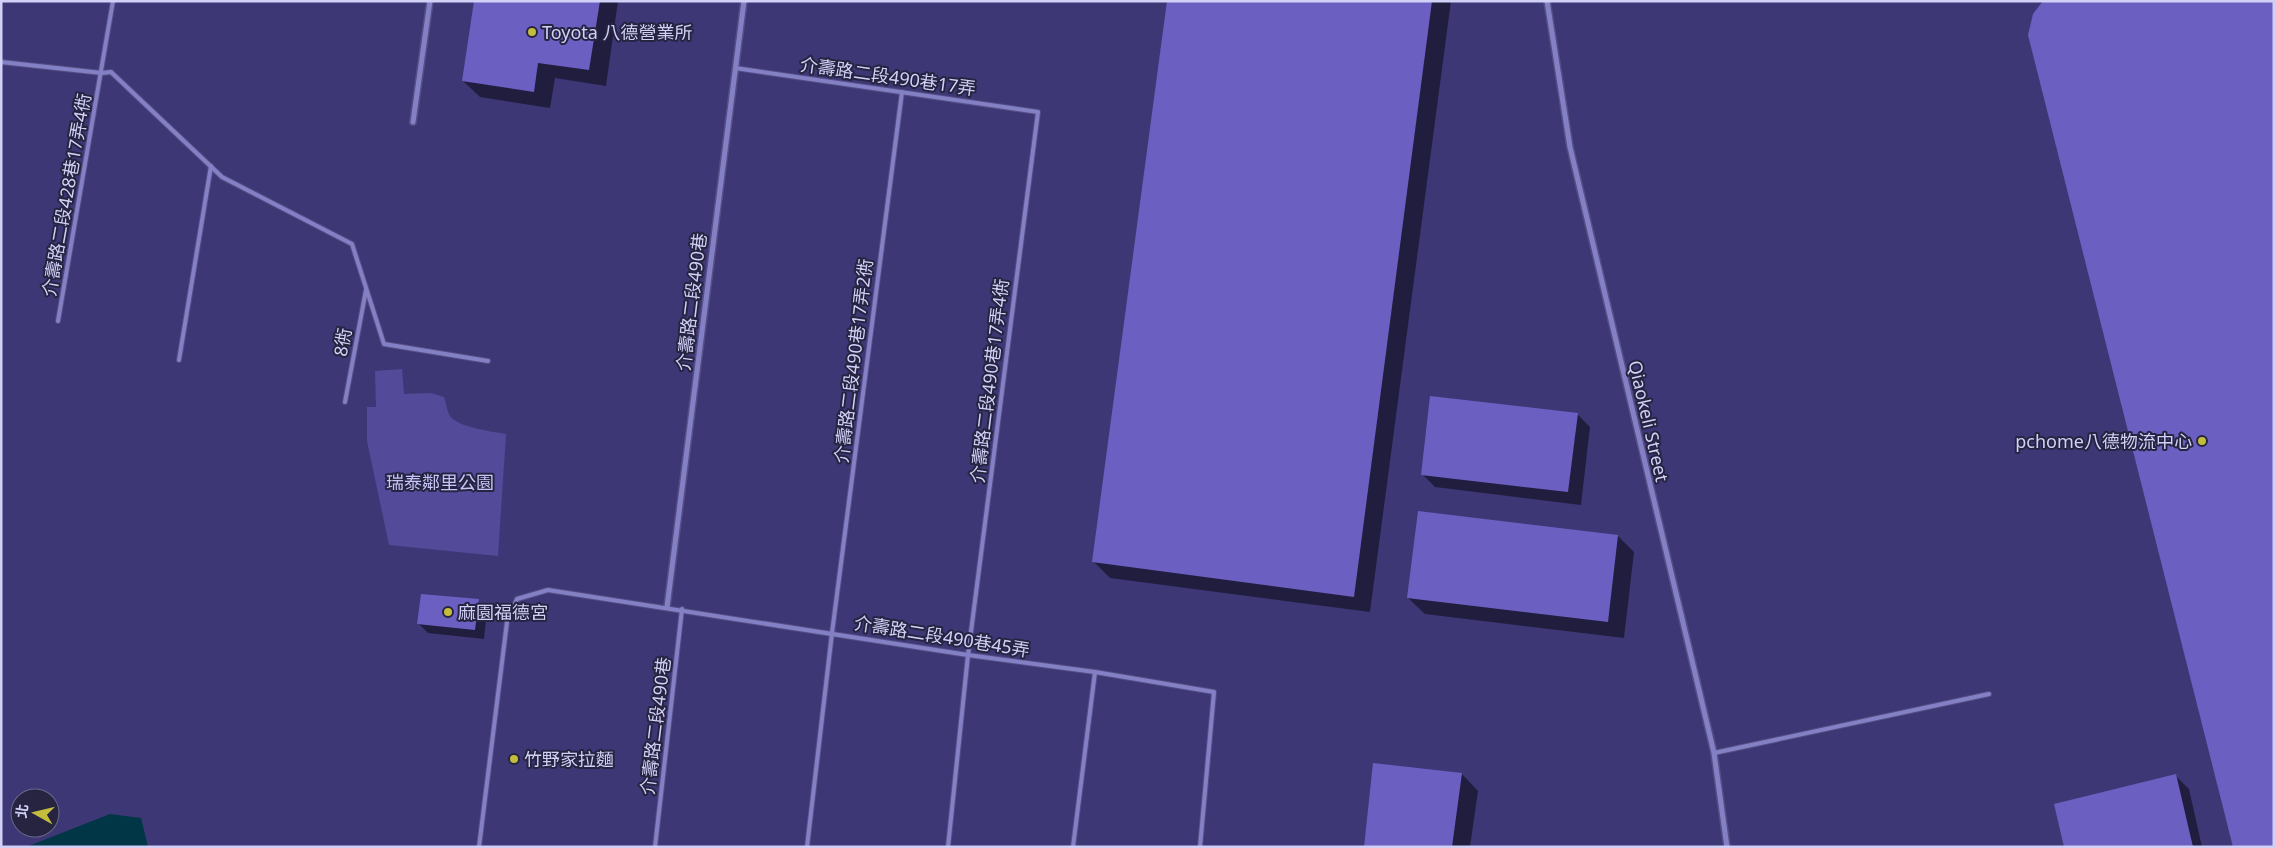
<svg xmlns="http://www.w3.org/2000/svg" width="2275" height="848" font-family="'Noto Sans','Noto Sans TC',sans-serif">
  <style>
    .green { fill: #534b99 }
    .water { fill: #013647 }
    .shadow { fill: #0007 }
    .building { fill: #6b60c1 }
    .lines { fill: none; stroke-linecap: round; stroke-linejoin: round }
    .lane-casing { stroke: #564f85; stroke-width: 6 }
    .street-casing { stroke: #564f85; stroke-width: 8 }
    .lane { stroke: #8480c5; stroke-width: 4 }
    .street { stroke: #8480c5; stroke-width: 5 }
    .poi-dot { fill: #c4bc3d; stroke: #262441; stroke-width: 2 }
    .labels { text-anchor: middle; dominant-baseline: central; stroke-width: 4; stroke-linejoin: round; paint-order: stroke }
    .poi-label { font-size: 18px; fill: #d1d1f7; stroke: #262441; text-anchor: start }
    .street-label { font-size: 18px; fill: #d1d1f7; stroke: #262441 }
    .park-label { font-size: 18px; fill: #c6c5f8; stroke: #262441 }
  </style>
  <rect width="100%" height="100%" fill="#3e3776"/>
  <path class="green" d="M402 369 404 394 431 393 444 397C446 403 447 411 450 416 457 427 494 432 506 434L498 556 389 545 367 441V407H376L375 371Z"/>
  <path class="water" d="M110 814 141 818 148 847H1H26Z"/>
  <g class="shadow">
    <path d="M475 1H618L606 86 555 78 550 108 480 97 463 81Z"/>
    <path d="M1168 1H1451L1370 612 1110 578 1094 562Z"/>
    <path d="M1577 414 1590 427 1581 505 1435 487 1422 474Z"/>
    <path d="M1618 536 1634 552 1624 638 1425 614 1408 598Z"/>
    <path d="M478 601 487 610 484 639 428 633 419 624Z"/>
    <path d="M1462 774 1478 791 1470 847H1365Z"/>
    <path d="M2176 776 2189 789 2202 847H2066Z"/>
  </g>
  <g class="building">
    <path d="M474 1H600L589 70 538 63 534 92 462 81Z"/>
    <path d="M1167 1H1432L1354 597 1092 562Z"/>
    <path d="M2043 1H2274V847H2233L2028 35 2033 14Z"/>
    <path d="M1430 396 1578 413 1568 492 1421 475Z"/>
    <path d="M1418 511 1618 535 1608 622 1407 598Z"/>
    <path d="M421 594 479 599 475 630 417 624Z"/>
    <path d="M1373 763 1462 773 1452 847H1364Z"/>
    <path d="M2176 774 2193 847H2064L2054 804Z"/>
  </g>
  <g class="lines">
    <defs>
      <g id="lane">
        <path d="M1 62 102 73 111 72 222 177 352 244 384 344 488 361"/>
        <path d="M735 68 1038 112 968 655 948 847"/>
        <path d="M58 321 113 1"/>
        <path d="M179 360 211 166"/>
        <path d="M345 402 366 290"/>
        <path d="M1714 753 1989 694"/>
        <path d="M479 847 507 622 517 599 548 590 968 655 1095 672 1214 692 1200 847"/>
        <path d="M655 847 682 609"/>
        <path d="M807 847 832 633 902 92"/>
        <path d="M1073 847 1095 672"/>
      </g>
      <g id="street">
        <path d="M1547 1 1570 147 1714 753 1727 847"/>
        <path d="M413 122 430 1"/>
        <path d="M667 607 744 1"/>
      </g>
    </defs>
    <use href="#lane" class="lane-casing"/>
    <use href="#street" class="street-casing"/>
    <use href="#lane" class="lane"/>
    <use href="#street" class="street"/>
  </g>
  <g class="poi-dot">
    <circle cx="532" cy="32" r="5"/>
    <circle cx="2202" cy="441" r="5"/>
    <circle cx="448" cy="612" r="5"/>
    <circle cx="514" cy="759" r="5"/>
  </g>
  <g class="labels">
    <g class="poi-label">
      <text x="542" y="32">Toyota 八德營業所</text>
      <text x="2192" y="441" text-anchor="end">pchome八德物流中心</text>
      <text x="458" y="612">麻園福德宮</text>
      <text x="524" y="759">竹野家拉麵</text>
    </g>
    <g class="street-label">
      <text transform="translate(888 76) rotate(8)">介壽路二段490巷17弄</text>
      <text transform="translate(66 195) rotate(-80)">介壽路二段428巷17弄4衖</text>
      <text transform="translate(691 302) rotate(-83)">介壽路二段490巷</text>
      <text transform="translate(342 342) rotate(-80)">8衖</text>
      <text transform="translate(853 361) rotate(-83)">介壽路二段490巷17弄2衖</text>
      <text transform="translate(989 381) rotate(-83)">介壽路二段490巷17弄4衖</text>
      <text transform="translate(1649 421) rotate(77)">Qiaokeli Street</text>
      <text transform="translate(942 636) rotate(9)">介壽路二段490巷45弄</text>
      <text transform="translate(655 726) rotate(-83)">介壽路二段490巷</text>
    </g>
    <g class="park-label">
      <text x="440" y="482">瑞泰鄰里公園</text>
    </g>
  </g>
  <rect width="2275" height="848" fill="none" stroke="#d1d1f7" stroke-width="5"/>
  <g transform="translate(35 813) rotate(278)"><circle r="24" fill="#262441" stroke="#6a698a"/>
  <path d="M0-4L9 19L0 12L-9 19Z" fill="#c4bc3d"/>
  <text y="-8" font-size="14" font-weight="bold" text-anchor="middle" fill="#d1d1f7">北</text>
  </g>
</svg>
